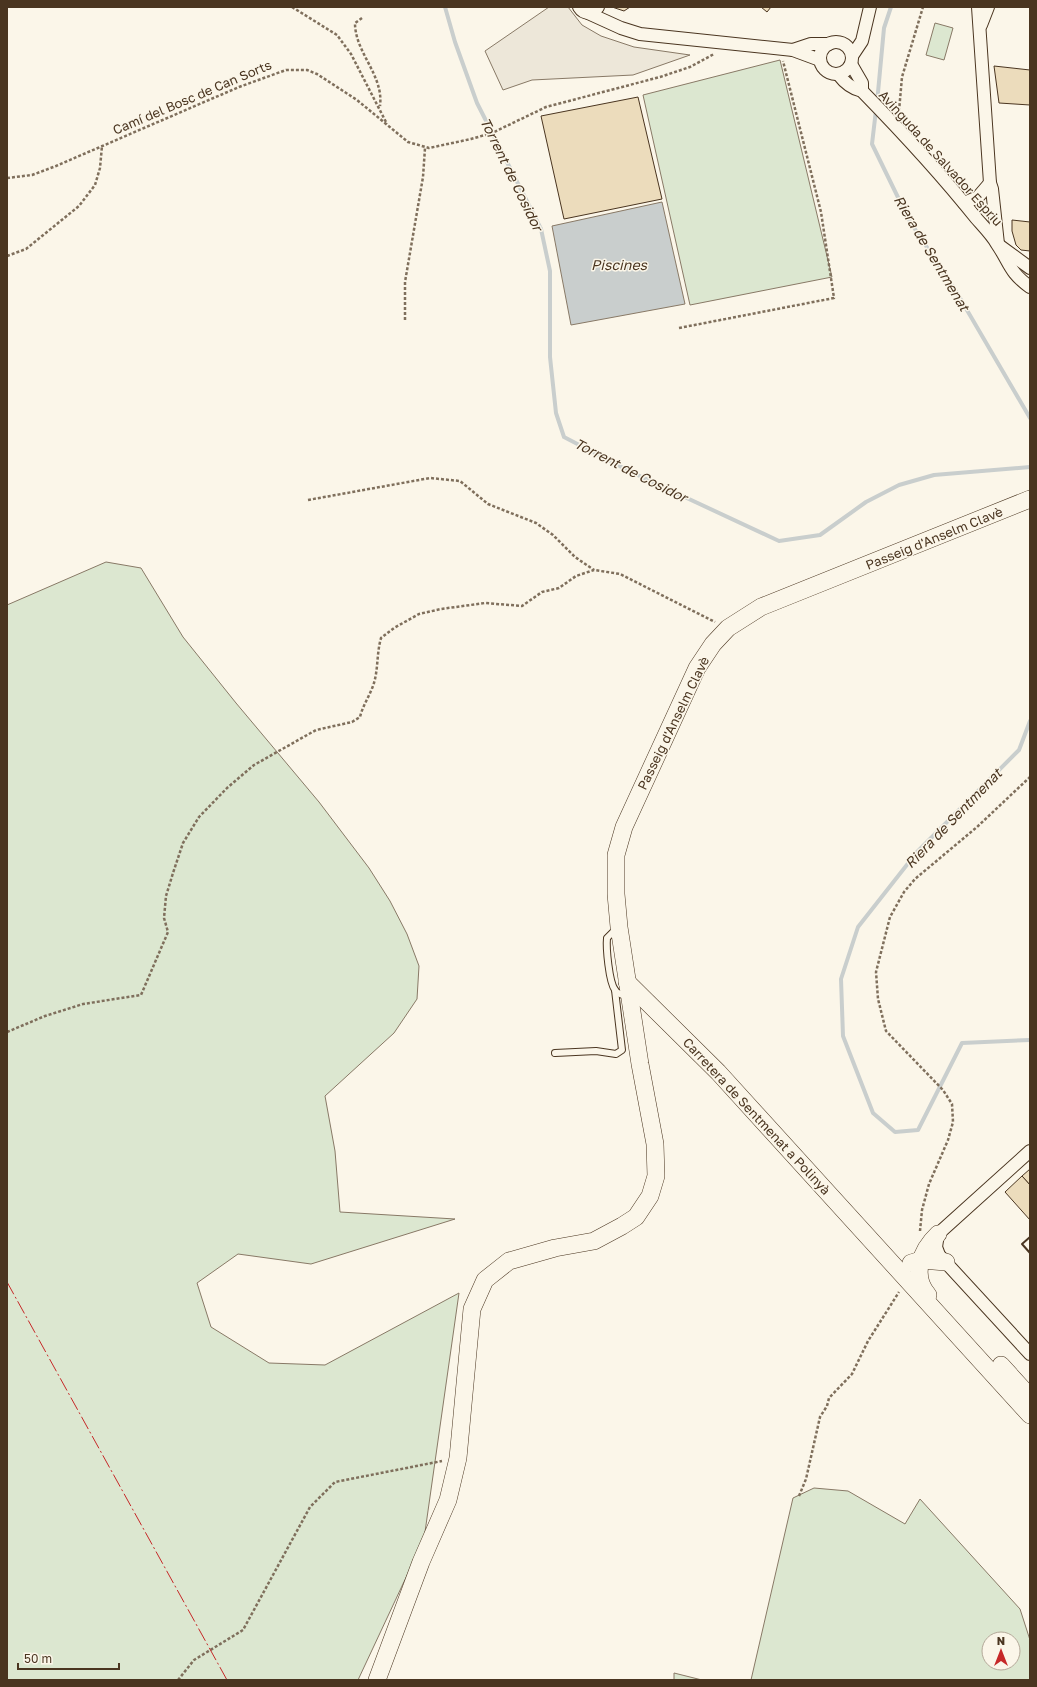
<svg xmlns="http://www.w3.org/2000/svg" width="1037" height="1687" font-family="'Golos Text',sans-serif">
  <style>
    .green { fill: #dce7d0; stroke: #887966; fill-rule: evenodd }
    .parking { fill: #ede7d9; stroke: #887966 }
    .water { fill: #c9cecd; stroke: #887966 }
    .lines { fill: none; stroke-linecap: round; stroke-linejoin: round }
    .stream { stroke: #c9cecd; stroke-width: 4 }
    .building { fill: #ecdcbc; stroke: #4a3520 }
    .service-casing { stroke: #4a3520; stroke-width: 8 }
    .minor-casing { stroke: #4a3520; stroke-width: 14 }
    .secondary-casing { stroke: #4a3520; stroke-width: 18 }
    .path { stroke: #7f6f5c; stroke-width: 2.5; stroke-dasharray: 3 2; stroke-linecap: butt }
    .service { stroke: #fbf6e9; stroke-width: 6 }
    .minor { stroke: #fbf6e9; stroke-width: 12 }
    .secondary { stroke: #fbf6e9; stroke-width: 17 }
    .wall { stroke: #4a3520; stroke-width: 2 }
    .power { stroke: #c62828; stroke-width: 1; stroke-dasharray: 14 3 2 3; stroke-linecap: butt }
    .labels { text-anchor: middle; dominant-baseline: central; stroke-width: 3; stroke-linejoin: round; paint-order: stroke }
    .street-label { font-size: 13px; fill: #4a3520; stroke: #fbf6e9 }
    .water-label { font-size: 14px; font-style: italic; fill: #4a3520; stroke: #fbf6e9 }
  </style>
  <rect width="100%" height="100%" fill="#fbf6e9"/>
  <g class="green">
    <path d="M935 23 953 28 944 60 926 55Z"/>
    <path d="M780 60 832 277 690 305 643 95Z"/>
    <path d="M106 562 141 568 183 637 236 703 319 802 369 868 390 901 407 934 419 966 417 999 394 1033 325 1096 335 1151 340 1212 455 1219 311 1264 238 1254 197 1283 211 1327 269 1363 325 1365 459 1293 424 1539 358 1680H7V605Z"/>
    <path d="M814 1488 848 1491 905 1524 920 1499 1020 1609 1030 1640V1680H751L793 1498ZM989 1639H1013V1663H989Z"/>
    <path d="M674 1673 702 1680H674Z"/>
  </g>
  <path class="parking" d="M549 7H568L582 25 601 36 634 47 690 55 633 75 532 80 503 90 485 51Z"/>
  <path class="water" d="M662 202 685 304 571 325 552 226Z"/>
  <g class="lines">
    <g class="stream">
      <path d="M445 7 455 42 477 103 541 229 550 271V357L556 413 564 437 629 471 779 541 820 535 866 502 899 485 934 475 1030 467"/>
      <path d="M877 103 884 28 891 7"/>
      <path d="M876 110 872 144 909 220 957 293 1030 418"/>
      <path d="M1030 721 1019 750 917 852 858 927 841 979 843 1036 873 1113 895 1132 918 1130 962 1043 1030 1040"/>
    </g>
  </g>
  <g class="building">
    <path d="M612 7H630L624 11Z"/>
    <path d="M761 7H771L767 12Z"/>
    <path d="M994 66 1030 70V105L999 103Z"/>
    <path d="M638 97 662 199 564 219 541 116Z"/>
    <path d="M1012 220 1030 222V251L1021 250 1016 245 1012 231Z"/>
    <path d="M1030 1169V1185L1022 1176Z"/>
    <path d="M1022 1176 1030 1185V1220L1005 1192Z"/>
  </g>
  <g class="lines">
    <defs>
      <g id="service">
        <path d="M618 927 607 938C606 948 609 982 615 990 618 995 624 995 629 997"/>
        <path d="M555 1053 596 1051 616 1054 622 1050 615 990"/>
      </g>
      <g id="minor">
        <path d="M579 7C584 15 593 14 598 7"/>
        <path d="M978 7 990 183 992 189 998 244"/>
        <path d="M588 13 621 28 640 34 793 50 820 60"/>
        <path d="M981 25 988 7"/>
        <circle cx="836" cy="58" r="16"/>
        <path d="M793 50 811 44H829"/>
        <path d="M852 56 862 41 870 7"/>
        <path d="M851 64 862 83V91"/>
        <path d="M838 74C844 82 852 89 862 91 902 132 941 174 976 218 983 226 992 235 997 244 1010 263 1009 272 1030 287"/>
        <path d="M964 203 978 197 990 183"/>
        <path d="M1000 246 1030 268"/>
        <path d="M1030 1151 938 1234 936 1247 939 1255 1030 1354"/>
      </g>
      <g id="secondary">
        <path d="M627 982 718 1072 1030 1415"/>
        <path d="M911 1263 921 1260 946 1262"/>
        <path d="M928 1295C911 1276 921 1250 938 1234"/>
        <path d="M1001 1365 1030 1397"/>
        <path d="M377 1680 421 1562 448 1500 458 1458 472 1309 485 1280 509 1261 555 1248 594 1241 622 1226 636 1217 650 1196 656 1176 655 1144 640 1064 619 927 616 894V855L624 827 697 668 713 644 728 628 761 607 1030 499"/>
      </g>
    </defs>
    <use href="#service" class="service-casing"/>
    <use href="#minor" class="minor-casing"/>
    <use href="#secondary" class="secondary-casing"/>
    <g class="path">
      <path d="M292 7 337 35 351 54 387 124"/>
      <path d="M362 18 355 23C355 53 384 75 380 106"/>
      <path d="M899 111 902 77 923 7"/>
      <path d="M7 178 32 175 56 166 239 87 286 70H307L317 74 357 100 408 142 429 148 471 139 492 133 546 107 660 77 690 67 714 54"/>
      <path d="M7 256 26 249 79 206 95 185 100 168 102 146"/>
      <path d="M405 320V282L423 177 425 148"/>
      <path d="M679 328 834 298 821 212 783 61"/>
      <path d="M308 500 430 478 460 481 488 504 536 523 553 535 575 557 594 570"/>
      <path d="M7 1032 45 1016 83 1004 141 995 168 932 164 918 166 896 173 873 183 843 199 817 227 788 254 765 316 730 352 722 360 717C363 704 372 693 375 679 378 666 377 652 381 638L394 628 419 614 441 609 485 603 522 606 542 592 559 588 576 576 594 570 620 574 715 622"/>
      <path d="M920 1231 922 1210 929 1184 948 1140 953 1122 952 1104 943 1090 886 1031 878 999 876 972 890 917 904 892 915 879 977 827 1030 777"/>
      <path d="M799 1496 806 1479 820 1417 827 1406 829 1398 852 1374 868 1341 899 1292"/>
      <path d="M178 1680 194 1660 243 1630 310 1507 335 1482 442 1461"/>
    </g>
    <use href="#service" class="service"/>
    <use href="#minor" class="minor"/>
    <use href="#secondary" class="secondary"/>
    <path class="wall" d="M1030 1237 1022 1244 1030 1253"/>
    <path class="power" d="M7 1282 227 1680"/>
  </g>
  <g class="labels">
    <g class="street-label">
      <text transform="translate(192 97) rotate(-23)">Camí del Bosc de Can Sorts</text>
      <text transform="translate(941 158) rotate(48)">Avinguda de Salvador Espriu</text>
      <text transform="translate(934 538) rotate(-22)">Passeig d'Anselm Clavè</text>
      <text transform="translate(673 723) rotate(-64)">Passeig d'Anselm Clavè</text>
      <text transform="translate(757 1116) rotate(47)">Carretera de Sentmenat a Polinyà</text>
    </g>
    <g class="water-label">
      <text transform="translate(512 174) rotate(64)">Torrent de Cosidor</text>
      <text transform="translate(932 253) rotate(59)">Riera de Sentmenat</text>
      <text x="619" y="264">Piscines</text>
      <text transform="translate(631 470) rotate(27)">Torrent de Cosidor</text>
      <text transform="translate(953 818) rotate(-46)">Riera de Sentmenat</text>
    </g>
  </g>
  <rect width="1037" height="1687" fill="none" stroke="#4a3520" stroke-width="16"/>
  <g transform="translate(1001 1651)"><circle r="19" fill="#fbf6e9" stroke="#b4a999"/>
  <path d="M0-3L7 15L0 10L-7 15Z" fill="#c62828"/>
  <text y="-6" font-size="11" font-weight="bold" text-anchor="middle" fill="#4a3520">N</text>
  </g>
  <path d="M18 1663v6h101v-6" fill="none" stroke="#4a3520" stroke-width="2"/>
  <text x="24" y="1663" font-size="12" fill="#4a3520" stroke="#fbf6e9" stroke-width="3" paint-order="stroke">50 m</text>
</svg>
